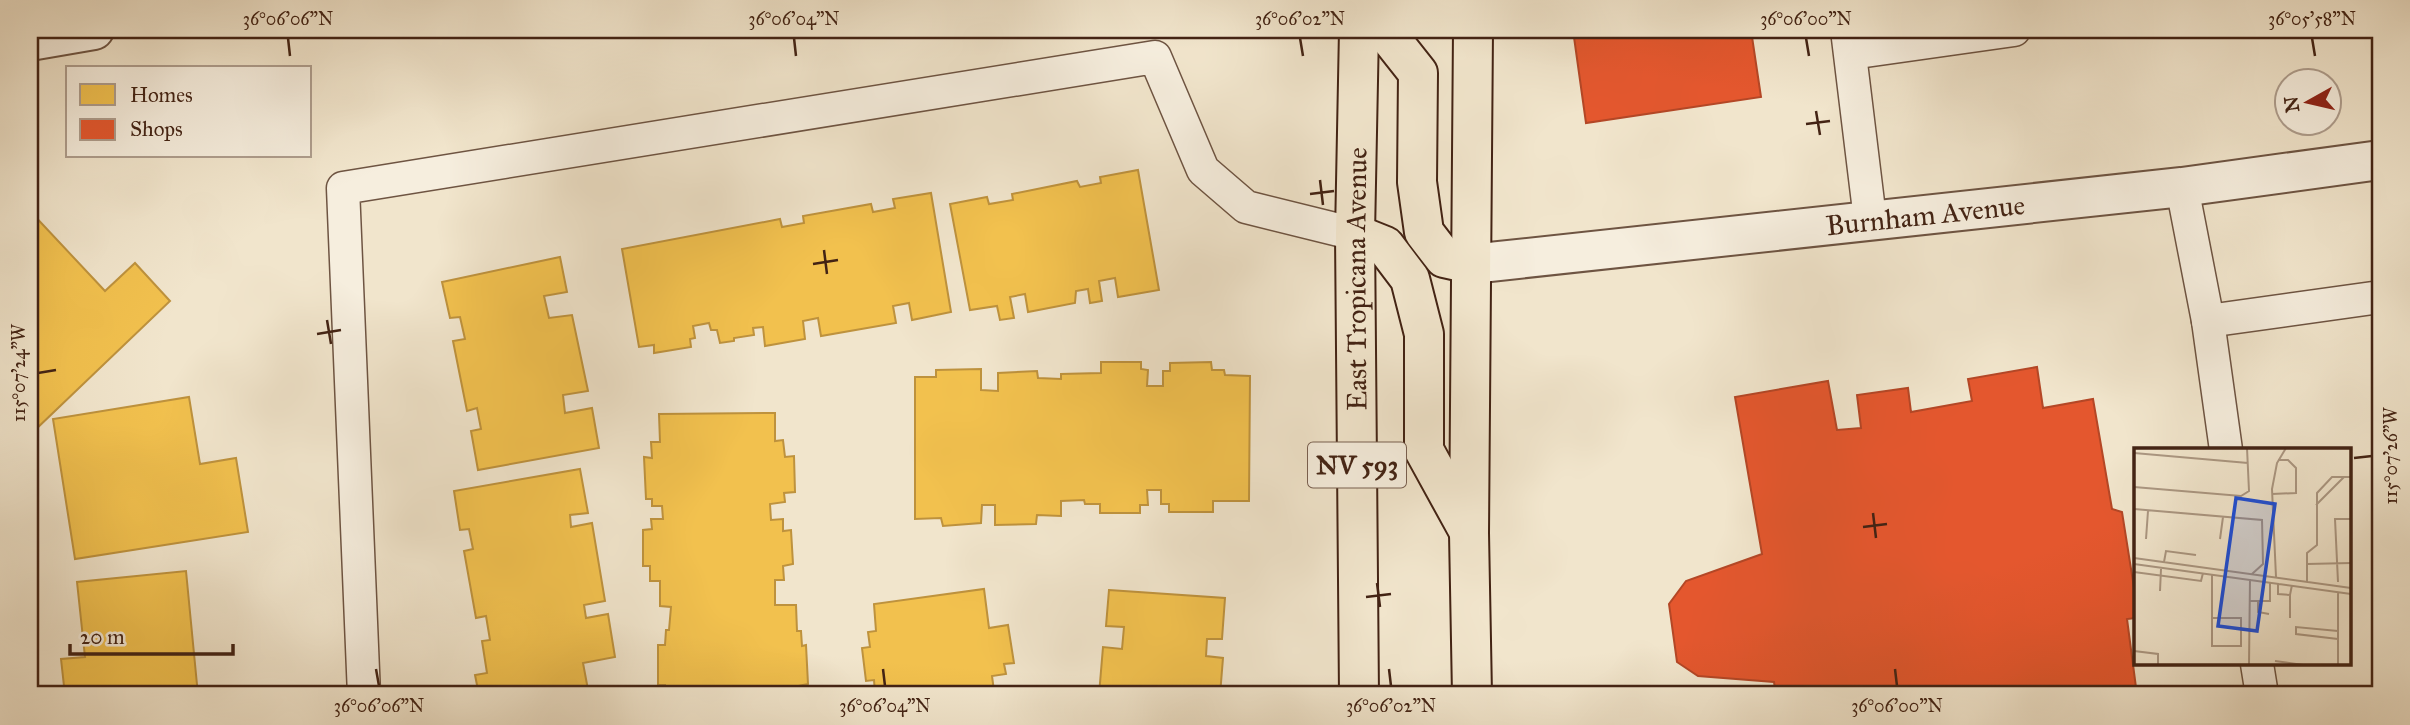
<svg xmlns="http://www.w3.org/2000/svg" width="2410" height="725" font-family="'IM FELL Great Primer',serif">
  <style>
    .homes { fill: #f2c14e; stroke: #be923d; stroke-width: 2 }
    .shops { fill: #e4572e; stroke: #b44726; stroke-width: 2 }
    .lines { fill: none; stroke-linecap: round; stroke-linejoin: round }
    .lane-casing { stroke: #6e5442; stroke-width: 35 }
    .street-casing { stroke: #6e5442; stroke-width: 42 }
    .primary-casing { stroke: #432314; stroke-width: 42 }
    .lane { stroke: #f6eede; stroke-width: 32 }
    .street { stroke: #f6eede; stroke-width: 38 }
    .primary { stroke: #f1e5cc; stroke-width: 38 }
    .ticks { fill: none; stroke: #432314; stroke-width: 2.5 }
    .labels { text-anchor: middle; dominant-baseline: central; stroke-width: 7; stroke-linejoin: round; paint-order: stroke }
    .shield { fill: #f6eede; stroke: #796051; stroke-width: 2 }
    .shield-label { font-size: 26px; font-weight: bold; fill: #432314 }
    .street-label { font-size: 28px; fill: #432314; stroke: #f6eede }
    .inset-road { fill: none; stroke: #ab9782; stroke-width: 2 }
    .view { fill: #1d4ed8; fill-opacity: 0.15; stroke: #1d4ed8; stroke-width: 3.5 }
    .inset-edge { fill: none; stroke: #432314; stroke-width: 3.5 }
    .neatline { fill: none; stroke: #432314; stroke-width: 2.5 }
    .ticks-label { font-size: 18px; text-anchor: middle; fill: #432314 }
  </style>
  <rect width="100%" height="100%" fill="#f1e5cc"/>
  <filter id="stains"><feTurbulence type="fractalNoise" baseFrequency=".00286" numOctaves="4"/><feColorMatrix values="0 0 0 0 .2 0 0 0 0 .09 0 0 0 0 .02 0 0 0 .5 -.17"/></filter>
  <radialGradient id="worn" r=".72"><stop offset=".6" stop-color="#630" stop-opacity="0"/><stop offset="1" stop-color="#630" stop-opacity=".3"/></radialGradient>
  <g class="homes">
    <path d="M1138 170 1159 290 1118 297 1115 278 1099 281 1102 301 1090 303 1088 289 1076 291 1075 303 1028 312 1025 294 1010 297 1014 318 1000 320 997 306 970 310 950 204 987 197 989 204 1013 200 1012 194 1077 181 1080 187 1101 183 1100 177Z"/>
    <path d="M931 193 951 312 912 320 909 303 893 306 896 323 821 336 818 318 803 321 805 339 765 346 763 327 753 328 754 335 734 338V341L720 343 717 330H711L709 323 693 326 695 338 690 339 691 347 654 353V345L639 347 622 249 780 219 782 227 804 223 803 216 871 204 873 212 895 208 893 199Z"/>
    <path d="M30 211 105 291 135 263 170 301 34 431 30 427Z"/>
    <path d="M560 257 567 292 544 296 549 318 572 315 588 391 563 395 565 413 592 408 599 448 478 470 471 431 481 429 477 408 467 411 453 341 465 339 460 317 450 318 442 282Z"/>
    <path d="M1101 362H1141V369L1148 370 1147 386H1163V371H1170V363L1211 362 1212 370H1224L1225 375 1250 376 1249 501H1213V512H1169V504H1161V490H1147L1148 505H1140V513H1100V504H1085L1084 500 1061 501V516L1037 515 1036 524 995 525V505H982L981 523 943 526 941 518 915 519V377H936V370L981 369V390L998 391V373L1037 371 1038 378 1061 379V374L1101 373Z"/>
    <path d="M189 397 200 464 236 458 248 532 75 559 53 419Z"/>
    <path d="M775 413V441L783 440 785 457 794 456 795 492 784 493 785 502 770 504 771 520 783 519V531L791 530 793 564 783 566 784 580H775V605H796L797 631H801L802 646 806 645 808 684 798 686 799 691 783 693V695L665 694V685H658V645H665L666 630H669L671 607 660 606V581H650V566H643V530L652 529 651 519H663L662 506H652V499H646L644 457 652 458 651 442H660L659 414Z"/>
    <path d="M580 469 588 513 570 515 571 527 592 523 605 601 584 605 586 618 608 614 615 657 583 663 589 695H479L475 675 487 673 482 641 490 640 486 616 476 618 464 551 473 549 469 529 460 530 454 491Z"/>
    <path d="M186 571 198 695H65L61 659 85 657 77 582Z"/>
    <path d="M984 589 989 628 1008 625 1014 663 1004 664 1006 674 992 676 994 691 1007 690 1008 695H890L889 691 875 693 874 680 866 681 862 648 870 647 868 632 876 631 874 604Z"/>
    <path d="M1109 590 1225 598 1222 639H1207L1206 656 1223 658 1220 695H1099L1103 647 1122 649 1124 627 1106 626Z"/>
  </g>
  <g class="shops">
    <path d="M1573 30H1751L1761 97 1586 123Z"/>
    <path d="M2037 367 2043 408 2093 399 2112 509 2122 512 2135 594V618L2127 619 2137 695H1776L1774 682 1698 676 1677 662 1669 604 1686 581 1762 554 1735 397 1828 381 1837 430 1861 428 1857 395 1908 388 1911 412 1972 401 1968 379Z"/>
  </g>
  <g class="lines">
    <defs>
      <g id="lane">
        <path d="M1847 30 1870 219"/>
        <path d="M1851 53 2014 30"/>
        <path d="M2182 187 2208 321 2226 450"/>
        <path d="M2208 321 2380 297"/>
        <path d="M2257 664 2262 695"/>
        <path d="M364 695 343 188 1155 57 1203 170 1246 207 1355 234"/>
      </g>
      <g id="street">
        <path d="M30 41 94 30"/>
        <path id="s1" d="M1471 264 2182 187 2380 160"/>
      </g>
      <g id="primary">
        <path d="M1384 30 1418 73 1417 182 1424 232 1444 258 1471 264"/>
        <path d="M1355 234 1385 246 1410 279 1424 334V450L1468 530"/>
        <path id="s2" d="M1359 695 1355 234 1359 30"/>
        <path d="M1472 695 1469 533 1473 30"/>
      </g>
    </defs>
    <use href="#lane" class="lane-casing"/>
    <use href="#street" class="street-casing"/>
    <use href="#primary" class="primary-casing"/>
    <use href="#lane" class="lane"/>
    <use href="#street" class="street"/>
    <use href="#primary" class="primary"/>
  </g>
  <path class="ticks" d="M288 38 290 56M794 38 796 56M1300 38 1303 56M1806 38 1809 56M2312 38 2315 56M1816 111 1820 135M1806 124 1830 121M1320 180 1323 205M1310 194 1334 191M824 250 827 274M813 264 838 260M327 320 331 344M317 334 341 330M38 373 56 370M2354 458 2372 456M1873 513 1876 538M1863 527 1887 524M1377 583 1380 607M1366 597 1391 594M376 669 379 686M883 669 885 686M1389 669 1391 686M1895 669 1897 686"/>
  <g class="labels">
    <rect class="shield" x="1308" y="442.5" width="98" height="45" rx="5"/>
    <g class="shield-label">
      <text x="1357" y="465">NV 593</text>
    </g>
    <g class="street-label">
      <text stroke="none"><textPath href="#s1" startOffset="457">Burnham Avenue</textPath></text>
      <text stroke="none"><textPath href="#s2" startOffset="416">East Tropicana Avenue</textPath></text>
    </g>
  </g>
  <g transform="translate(2134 448)">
    <rect width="217" height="217" fill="#f1e5cc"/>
    <path class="inset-road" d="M0 5 114 15M0 39 107 48 115 43 113 0M138 46 162 45V20L154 12H144M182 57 210 29M0 61 128 72 129 116 118 126M12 91 14 63M86 91 89 69M0 110 217 140M30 114 32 103 62 107M0 116 217 146M173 116 217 115M0 124 67 133 69 125M78 127V198H107V170M142 129 138 41 143 15 152 0M173 134V105L183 97V45L198 29H217M204 134 201 71H217M144 135V146L156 147 158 137M26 143 27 121M204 144V217M156 147V170M115 153H136V134M124 153V164L135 166M77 170H108M204 183 162 179V186L204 191M0 203 24 206V217M141 213 169 217M115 217 116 131"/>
    <path class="view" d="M102 50 141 56 123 183 84 178Z"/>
    <rect width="217" height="217" class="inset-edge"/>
  </g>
  <rect width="2410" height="725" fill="none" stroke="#f1e5cc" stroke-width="77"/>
  <rect x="66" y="66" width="245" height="91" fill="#f6eede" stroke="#ae9d8d" stroke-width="2"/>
  <rect x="80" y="84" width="35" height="21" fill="#f2c14e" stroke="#ae9d8d" stroke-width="2"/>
  <text x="130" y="102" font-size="21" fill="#432314">Homes</text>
  <rect x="80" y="119" width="35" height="21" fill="#e4572e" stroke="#ae9d8d" stroke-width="2"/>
  <text x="130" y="136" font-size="21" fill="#432314">Shops</text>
  <g transform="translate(2308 102) rotate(262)"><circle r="33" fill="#f6eede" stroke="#ae9d8d" stroke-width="2"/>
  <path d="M0-5L12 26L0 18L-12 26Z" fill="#8f2418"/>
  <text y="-10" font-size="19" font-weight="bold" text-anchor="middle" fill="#432314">N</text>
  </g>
  <path d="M70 644v10h163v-10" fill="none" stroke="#432314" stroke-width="3.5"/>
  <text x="80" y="644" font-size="21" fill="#432314" stroke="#f6eede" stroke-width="5" paint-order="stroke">20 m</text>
  <rect x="38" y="38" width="2334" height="648" class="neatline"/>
  <g class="ticks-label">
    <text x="288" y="25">36°06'06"N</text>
    <text x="794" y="25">36°06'04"N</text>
    <text x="1300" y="25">36°06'02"N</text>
    <text x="1806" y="25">36°06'00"N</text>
    <text x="2312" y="25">36°05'58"N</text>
    <text transform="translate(19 373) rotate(-90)" y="6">115°07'24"W</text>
    <text transform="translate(2391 456) rotate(-90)" y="6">115°07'26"W</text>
    <text x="379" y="712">36°06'06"N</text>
    <text x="885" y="712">36°06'04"N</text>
    <text x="1391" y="712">36°06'02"N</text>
    <text x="1897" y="712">36°06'00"N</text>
  </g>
  <rect width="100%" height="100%" filter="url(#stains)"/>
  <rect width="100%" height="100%" fill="url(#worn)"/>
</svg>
